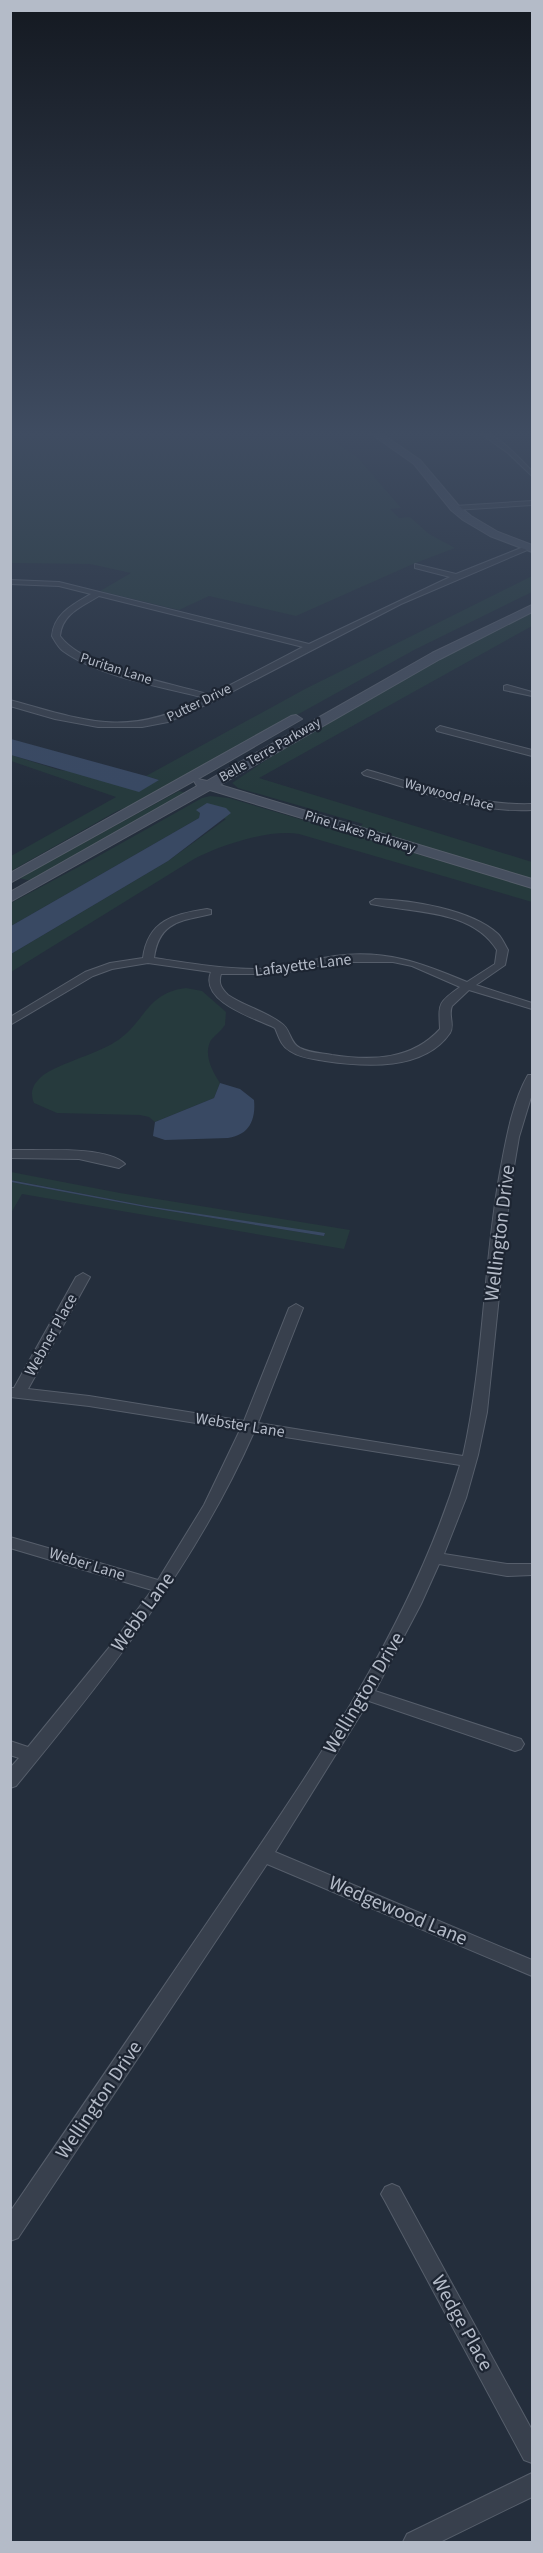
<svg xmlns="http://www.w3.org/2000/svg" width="543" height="2553" font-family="'Source Sans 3',sans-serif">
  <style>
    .green { fill: #263a3d }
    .water { fill: #394963 }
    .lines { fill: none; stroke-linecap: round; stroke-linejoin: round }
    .street-casing { stroke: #565e6b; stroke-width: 2 }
    .secondary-casing { stroke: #565e6b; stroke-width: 2 }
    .street { fill: #38404d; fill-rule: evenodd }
    .secondary { fill: #464f5f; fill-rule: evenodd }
    .labels { text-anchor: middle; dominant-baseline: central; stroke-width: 4.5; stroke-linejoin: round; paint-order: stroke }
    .far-street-label { font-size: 14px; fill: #b4bbc8; stroke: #1d2532 }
    .street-label { font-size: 16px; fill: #b4bbc8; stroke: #1d2532 }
    .near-street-label { font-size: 20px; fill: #b4bbc8; stroke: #1d2532 }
  </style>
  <rect width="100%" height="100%" fill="#242e3c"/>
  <g class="green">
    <path d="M11 431H213L246 438H329L358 458 401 508 390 509 399 518 410 517 429 534 455 548 413 564 296 616 209 596 179 610 100 591 131 573 90 564 11 563Z"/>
    <path d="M532 576V592L414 650 142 801 117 811 11 871V856L116 797 11 761V755L59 770 159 780 146 776 305 689Z"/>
    <path d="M532 611V626L259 778 532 862V880L360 827 363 824 238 788 232 783 296 740 411 674Z"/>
    <path d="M179 791 187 793 31 881 19 878Z"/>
    <path d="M210 796 229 798 532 888V902L299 834C269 829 221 845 194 859L11 972V954L168 861 226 819 197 810 200 813 199 818 11 926V903L95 858 202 798Z"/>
    <path d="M186 988 202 991 226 1012 225 1025C221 1031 215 1035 211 1040 203 1054 212 1071 220 1083L214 1098 155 1122 149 1117 140 1115 57 1113 34 1103C30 1093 32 1086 40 1078 53 1065 95 1055 115 1042 145 1024 145 993 186 988Z"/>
    <path d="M11 1172 120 1193 350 1230 344 1249 22 1194 11 1213V1182L145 1207 324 1236 325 1234 147 1206 11 1180Z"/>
  </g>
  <g class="water">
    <path d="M11 739 146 776 159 780 139 792 11 755Z"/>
    <path d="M207 803 226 808 231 813 168 861 11 954V926L199 818 200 813 196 810Z"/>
    <path d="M220 1083 240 1089 254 1100C256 1120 249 1135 228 1138L165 1140 153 1136 155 1122 214 1098Z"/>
    <path d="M10 1180 147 1206 325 1233 324 1236 145 1207 11 1182Z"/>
  </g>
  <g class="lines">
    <defs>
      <g id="street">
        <path d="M477 431C496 431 519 458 532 471V476L508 453Z"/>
        <path d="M532 501V505L455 510 451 508 455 506Z"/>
        <path d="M526 546 532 548 401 604 216 700 168 722 142 727H98L55 719 10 706V700C89 722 128 738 205 698 163 687 97 676 63 651 58 647 55 641 52 636 54 614 72 605 91 594L59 586 10 584V580L59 582 309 644 450 577 415 568V564L456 574ZM99 596 303 647 211 695C172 683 84 669 60 636 62 614 81 607 99 596Z"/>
        <path d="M507 685 532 692V696L504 690V686Z"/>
        <path d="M440 726 532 750V756L437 731 436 729Z"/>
        <path d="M367 770C422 785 474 806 532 804V810C474 813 419 791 364 775L362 773Z"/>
        <path d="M375 899C410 900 471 909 498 934 502 938 505 945 508 950L505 965 476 985 532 1003V1009L469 990 452 1006C448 1015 455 1025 450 1033 424 1071 365 1067 325 1061 314 1059 300 1058 290 1051 281 1046 279 1037 275 1028 255 1018 199 1002 211 972L148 963 112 969 93 976 10 1025V1017L85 972 110 963 143 958C148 920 174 914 207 909L211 910V914C181 921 159 921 154 958 188 963 223 969 258 969 284 968 309 960 335 956 385 949 422 963 467 982L495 964 497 950C472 909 413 913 371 904L370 902ZM337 962H393L412 966 460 987C437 1003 439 1004 440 1029 412 1060 372 1061 332 1055 322 1053 310 1053 300 1048 289 1042 291 1029 281 1023 265 1011 244 1006 228 995 221 988 218 983 221 974H277Z"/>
        <path d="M528 1075H532V1094L519 1137 510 1190 487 1412 478 1455 466 1498 444 1554 507 1564H532V1575L507 1576 439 1564 421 1604 375 1691 521 1739 524 1744 521 1749 515 1751 369 1701 275 1852 532 1960V1976L267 1864 18 2238 10 2241V2212C81 2109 151 2005 222 1901 315 1765 412 1625 460 1465L254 1432C195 1566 108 1674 16 1786L10 1788V1768L19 1758 10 1755V1741L28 1747 112 1644 152 1590 10 1548V1537L158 1580 204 1505 240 1430 89 1406 10 1397V1388H14L76 1277 83 1273 90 1277 28 1389 89 1396 244 1421 289 1308 296 1304 303 1308 258 1423 463 1456C484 1362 483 1266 500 1172 506 1140 512 1103 528 1075Z"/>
        <path d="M10 1150C37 1151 106 1145 125 1164L119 1168 79 1159 10 1158Z"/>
        <path d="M392 2184 399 2187 532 2430V2463L524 2460 385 2201 381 2194 385 2187Z"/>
        <path d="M532 2473V2497L440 2542H403L407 2534Z"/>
      </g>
      <g id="secondary">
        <path d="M367 431H378L420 460 459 506 471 516 498 532 532 545V552L490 536 463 520 451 510 414 464Z"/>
        <path d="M532 605V612L440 659 220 785 532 879V888L210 790 10 902V892L197 786 194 781 10 883V873L291 716 296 715 302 719 198 779 207 781 432 653Z"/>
      </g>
    </defs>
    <use href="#street" class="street-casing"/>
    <use href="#secondary" class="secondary-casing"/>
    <use href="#street" class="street"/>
    <use href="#secondary" class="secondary"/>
  </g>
  <linearGradient id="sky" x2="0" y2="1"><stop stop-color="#141921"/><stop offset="0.55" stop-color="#3f4c61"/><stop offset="1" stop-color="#3f4c61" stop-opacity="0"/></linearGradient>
  <rect width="543" height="789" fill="url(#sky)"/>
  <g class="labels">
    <g class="far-street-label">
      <text transform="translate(116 669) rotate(18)">Puritan Lane</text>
      <text transform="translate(199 703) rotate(-26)">Putter Drive</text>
      <text transform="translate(270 750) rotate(-30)">Belle Terre Parkway</text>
      <text transform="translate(449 795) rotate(15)">Waywood Place</text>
      <text transform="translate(360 832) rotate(17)">Pine Lakes Parkway</text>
    </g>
    <g class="street-label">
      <text transform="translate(303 965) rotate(-7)">Lafayette Lane</text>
      <text transform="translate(51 1335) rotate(-61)">Webner Place</text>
      <text transform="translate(240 1425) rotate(9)">Webster Lane</text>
      <text transform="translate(87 1564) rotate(17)">Weber Lane</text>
    </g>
    <g class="near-street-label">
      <text transform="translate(500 1233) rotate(-83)">Wellington Drive</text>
      <text transform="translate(143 1612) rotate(-54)">Webb Lane</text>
      <text transform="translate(364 1693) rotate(-59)">Wellington Drive</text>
      <text transform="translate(398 1911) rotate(23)">Wedgewood Lane</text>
      <text transform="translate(99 2100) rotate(-56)">Wellington Drive</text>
      <text transform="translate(462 2323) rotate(61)">Wedge Place</text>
    </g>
  </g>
  <rect width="543" height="2553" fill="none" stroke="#b4bbc8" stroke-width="24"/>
</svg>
